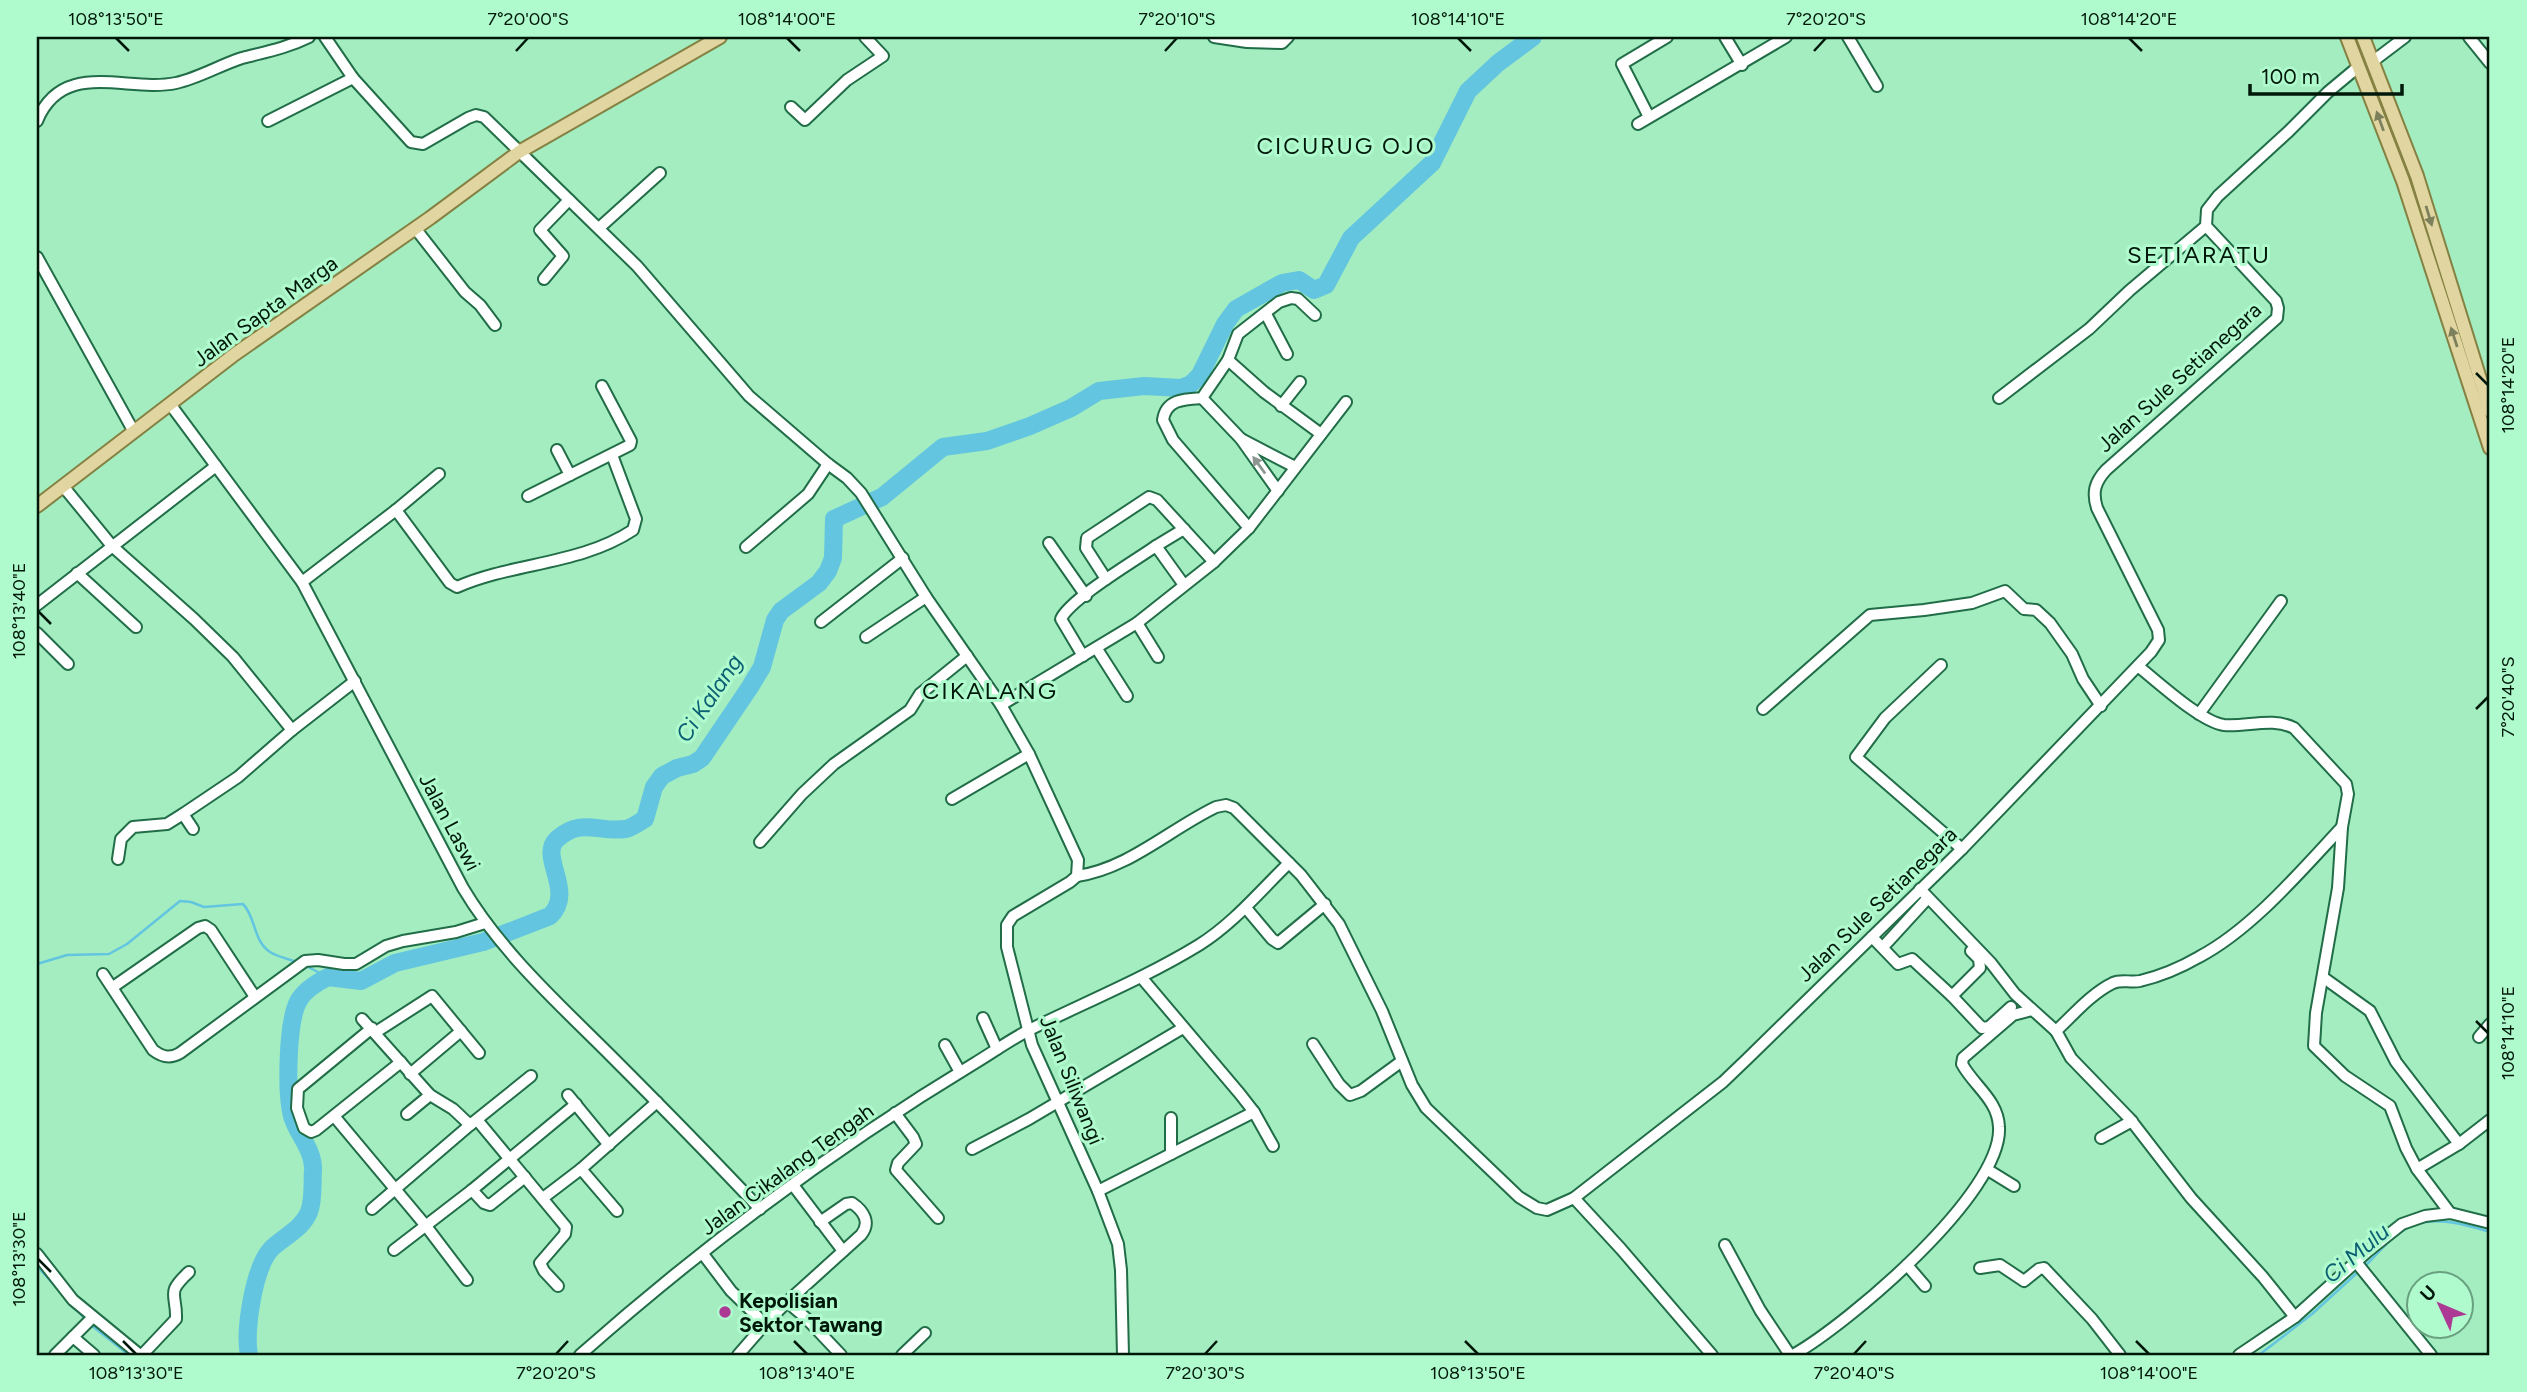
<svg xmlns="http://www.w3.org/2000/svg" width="2527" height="1392" font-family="Figtree,sans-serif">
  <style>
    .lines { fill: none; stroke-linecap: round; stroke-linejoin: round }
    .stream { stroke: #63c5df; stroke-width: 2.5 }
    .river { stroke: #63c5df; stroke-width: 18 }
    .minor-casing { stroke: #216d47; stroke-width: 14 }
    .major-casing { stroke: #858143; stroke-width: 16 }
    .minor { stroke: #fff; stroke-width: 10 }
    .major { stroke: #e1d6a1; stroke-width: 12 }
    .oneway { fill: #7c805d }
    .oneway2 { fill: #8c9791 }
    .ticks { fill: none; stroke: #00180a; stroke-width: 2.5 }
    .poi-dot { fill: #ac3993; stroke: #b0fbce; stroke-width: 2.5 }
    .labels { text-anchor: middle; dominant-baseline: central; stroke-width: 6; stroke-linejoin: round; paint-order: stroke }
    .street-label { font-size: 21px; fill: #00180a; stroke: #b0fbce }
    .poi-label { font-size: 21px; font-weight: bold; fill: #00180a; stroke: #b0fbce; text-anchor: start }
    .neighbourhood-label { font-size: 23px; letter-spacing: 2px; fill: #00180a; stroke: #b0fbce }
    .water-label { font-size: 23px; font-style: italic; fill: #0b5f72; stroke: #b0fbce }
    .quarter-label { font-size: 24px; letter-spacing: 2px; fill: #00180a; stroke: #b0fbce }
    .neatline { fill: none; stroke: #00180a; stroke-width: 2.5 }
    .ticks-label { font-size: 18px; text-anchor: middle; fill: #00180a }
  </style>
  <rect width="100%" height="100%" fill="#a3edc1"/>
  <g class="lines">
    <g class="stream">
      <path d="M37 964 67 955 109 954 127 944 180 901 191 902 204 907 243 904C256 917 253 941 270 952 278 957 288 959 297 962"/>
      <path d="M306 966 328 977"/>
      <path d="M37 1266 86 1320"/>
      <path d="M2363 1268C2378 1254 2394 1232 2414 1225 2437 1216 2467 1225 2490 1232"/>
      <path d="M91 1325 129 1355"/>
      <path d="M2259 1355 2312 1314 2358 1272"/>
    </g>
    <path class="river" d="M249 1355C244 1331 254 1266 272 1248 285 1236 302 1229 309 1212 314 1200 312 1182 313 1170 314 1150 297 1134 292 1116 286 1093 287 1020 299 1000 305 990 318 982 328 977L361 981 395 963 483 942 550 916C576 891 538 857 557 839 582 817 599 833 625 829 632 828 639 822 645 819L654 787 662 776 677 768 693 764 702 758 750 687 762 667 775 620 781 611 819 583 828 571 833 558 834 519 882 497 943 447 987 441 1030 426 1071 408 1099 391 1144 386 1181 388 1191 384 1200 375 1225 324 1236 309 1282 283 1299 280 1314 290 1326 285 1351 238 1432 163 1468 91 1498 63 1533 37"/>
    <defs>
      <g id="minor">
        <path d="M325 37 353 78 411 142 423 144 468 118 476 115 484 117 637 266 749 396 828 464 847 478 861 493 926 597 1001 705 1029 754 1078 860 1077 876 1070 882 1013 916 1007 925V947L1032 1045 1098 1191 1118 1244 1121 1270 1123 1355"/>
        <path d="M1214 37 1247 42 1282 43 1288 37"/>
        <path d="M1725 37 1742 65"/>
        <path d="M1848 37 1877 86"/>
        <path d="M2469 37 2490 63"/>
        <path d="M2372 62 2405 37"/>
        <path d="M791 107 805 120 847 80 883 56 865 37"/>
        <path d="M1649 117 1622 64 1667 37"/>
        <path d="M37 121C63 58 127 93 176 83 199 78 220 65 242 58 265 52 287 48 309 37"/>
        <path d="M268 121 353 78"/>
        <path d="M1638 124 1786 37"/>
        <path d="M415 228 465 292 480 305 495 325"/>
        <path d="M599 228 660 173"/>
        <path d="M37 257 134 432"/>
        <path d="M544 279 563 256 540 230 569 200"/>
        <path d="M1266 314 1287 354"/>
        <path d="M1228 360 1238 334 1279 302 1291 298 1298 299 1315 315"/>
        <path d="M1202 398 1241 439 1278 491"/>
        <path d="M1999 398 2089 329 2129 291 2206 226"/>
        <path d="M170 404 302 582 463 888C501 952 558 1003 611 1056 661 1106 711 1157 760 1209"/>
        <path d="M1281 406 1300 382"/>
        <path d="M1241 439 1295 467"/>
        <path d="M557 450 570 475"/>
        <path d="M63 486 112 546 194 619 233 657 292 730"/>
        <path d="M528 496 630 445 631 441 602 386"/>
        <path d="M396 510 450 583 457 587C514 562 580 565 633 530L636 519 612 455"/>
        <path d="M1249 528 1173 440 1163 420C1166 399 1185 399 1202 398L1228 360 1264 392 1321 434"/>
        <path d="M1049 543 1086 596"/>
        <path d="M1156 546 1184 529"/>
        <path d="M746 547 808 494 828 464"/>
        <path d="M77 573 136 627"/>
        <path d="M1106 579 1086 548 1087 538 1149 497 1157 500 1214 562"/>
        <path d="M302 582 396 510 439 474"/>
        <path d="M37 605 216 466"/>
        <path d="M821 622 903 558"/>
        <path d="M1137 623 1158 657"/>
        <path d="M37 633 68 664"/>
        <path d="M866 637 926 597"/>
        <path d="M1097 649 1127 696"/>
        <path d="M1083 656 1061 619C1070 599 1136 560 1156 546L1184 585"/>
        <path d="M1941 665 1885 718 1856 757 1962 849"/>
        <path d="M2139 667C2158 682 2201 722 2224 725 2247 727 2273 717 2294 728L2346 784 2348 794 2342 827 2338 888 2316 1013 2314 1046 2345 1076 2390 1106 2406 1148 2417 1169 2450 1213"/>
        <path d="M1001 705 1137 623 1214 562 1249 528 1346 402"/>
        <path d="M1763 709 1870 615 1924 610 1972 603 2005 591 2024 609 2036 610 2050 623 2072 654 2083 679 2101 706"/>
        <path d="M2199 714 2281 601"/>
        <path d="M952 799 1029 754"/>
        <path d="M183 814 193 829"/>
        <path d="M760 842 802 794 834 764 910 710 920 694 967 656"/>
        <path d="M118 859 121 839 133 827 167 824 183 814 238 777 292 730 355 681"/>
        <path d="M1077 876C1128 869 1170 829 1216 807L1226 805 1234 808 1301 875 1339 924 1382 1011 1412 1085 1426 1108 1519 1197 1537 1208 1547 1210 1574 1198 1723 1082 1746 1060 1962 849 2151 652 2159 640 2158 630 2097 508C2092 492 2095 482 2106 470L2277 318 2278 308 2276 301 2206 226 2207 210 2218 196 2288 132 2328 92 2358 67"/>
        <path d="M1920 889 1991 963 2015 994 2056 1031"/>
        <path d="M1246 908 1272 939 1278 943 1325 904"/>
        <path d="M1872 937 1898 964 1912 959 1952 996 1982 1028 1989 1027 2011 1007"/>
        <path d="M1883 947 1927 899"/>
        <path d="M103 974 153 1050C162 1057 170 1059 180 1053L305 961 318 960 344 964H356L386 946 403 941 456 932 485 923"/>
        <path d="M1141 977 1240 1094 1254 1112 1273 1146"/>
        <path d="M2324 978 2370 1011 2396 1062 2459 1144"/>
        <path d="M113 987 198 928 205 926 211 930 255 997"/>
        <path d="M1952 996 1980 968 1979 959 1971 951"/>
        <path d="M983 1018 997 1049"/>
        <path d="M362 1019 430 1095 453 1109 470 1125 531 1076"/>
        <path d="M372 1028 298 1089 297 1108 304 1128 311 1132 316 1130 401 1062"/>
        <path d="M376 1032 432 996 479 1053"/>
        <path d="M2479 1037 2490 1024"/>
        <path d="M1313 1044 1339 1084 1350 1095 1361 1091 1402 1061"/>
        <path d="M945 1045 960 1072"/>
        <path d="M410 1074 461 1031"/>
        <path d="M568 1095 609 1145"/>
        <path d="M895 1113 913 1137 916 1144 898 1163 896 1170 938 1218"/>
        <path d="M407 1114 430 1095"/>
        <path d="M334 1116 426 1226 467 1280"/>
        <path d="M478 1121 566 1227 565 1234 540 1263 544 1271 558 1286"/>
        <path d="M2101 1138 2132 1121"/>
        <path d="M972 1149 1029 1119 1183 1028"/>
        <path d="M1171 1154 1254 1112"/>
        <path d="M581 1169 617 1211"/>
        <path d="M2417 1169 2459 1144 2490 1120"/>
        <path d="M1988 1170 2014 1186"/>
        <path d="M793 1185 843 1251"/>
        <path d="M472 1190 484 1203 490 1205 525 1177"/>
        <path d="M1098 1191 1171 1154V1118"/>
        <path d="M543 1198 581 1169 657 1102"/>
        <path d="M1574 1198 1621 1249 1712 1355"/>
        <path d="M372 1209 470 1125"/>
        <path d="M1725 1245 1760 1310 1790 1355"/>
        <path d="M394 1250 472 1190 576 1104"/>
        <path d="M37 1254 73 1300 140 1355"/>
        <path d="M703 1254 731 1291 765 1324 787 1302 806 1318 841 1355"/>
        <path d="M2356 1262 2431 1355"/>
        <path d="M1907 1265 1925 1286"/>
        <path d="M1980 1268 2000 1265 2024 1281 2039 1269 2044 1268 2092 1319 2120 1355"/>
        <path d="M787 1302 861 1235C871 1223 864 1211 852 1203L846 1204 820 1222"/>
        <path d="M2295 1317 2263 1277 2191 1198 2130 1119 2071 1058 2056 1031C2073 1015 2092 993 2113 983 2122 979 2130 983 2140 981 2161 976 2180 968 2199 957 2252 929 2301 871 2342 827"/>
        <path d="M73 1337 94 1355"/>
        <path d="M55 1355 92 1318"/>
        <path d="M142 1355 176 1319C177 1293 165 1294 189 1272"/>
        <path d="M580 1355C701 1248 836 1147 975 1063 993 1052 1010 1040 1029 1030 1086 1002 1145 978 1199 945 1234 923 1260 891 1289 863"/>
        <path d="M738 1355 765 1324"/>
        <path d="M902 1355 925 1333"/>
        <path d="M1793 1355C1848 1324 2003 1193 1999 1127 1998 1100 1974 1086 1962 1064L1963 1058 2013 1015 2032 1010"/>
        <path d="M2239 1355 2295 1317 2368 1251 2402 1224 2425 1216 2450 1213 2490 1223"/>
      </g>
      <g id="major">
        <path d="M2347 37 2403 181 2490 448"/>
        <path d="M2363 37 2417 176 2490 411"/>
        <path d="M37 506 235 354 430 218 519 152 720 37"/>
      </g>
    </defs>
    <use href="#minor" class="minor-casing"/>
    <use href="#major" class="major-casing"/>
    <use href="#minor" class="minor"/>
    <use href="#major" class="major"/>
  </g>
  <defs><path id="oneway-solid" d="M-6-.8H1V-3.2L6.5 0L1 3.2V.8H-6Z" transform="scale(1.75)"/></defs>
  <g class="oneway">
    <use href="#oneway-solid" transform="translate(2380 121) rotate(-110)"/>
    <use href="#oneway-solid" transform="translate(2429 216) rotate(73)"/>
    <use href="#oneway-solid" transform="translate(2454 337) rotate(-108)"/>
  </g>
  <use class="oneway2" href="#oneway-solid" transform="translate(1259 465) rotate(-126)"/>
  <path class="ticks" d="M116 38 129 51M787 38 800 51M1458 38 1471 51M2129 38 2142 51M516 51 528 38M1165 51 1177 38M1814 51 1826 38M2476 373 2488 385M38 611 51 624M2476 709 2488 697M2476 1021 2488 1033M38 1259 51 1272M123 1341 136 1354M794 1341 807 1354M1465 1341 1478 1354M2136 1341 2149 1354M556 1354 568 1341M1205 1354 1217 1341M1854 1354 1866 1341"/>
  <circle class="poi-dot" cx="725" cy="1312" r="7"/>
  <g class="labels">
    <g class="street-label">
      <text transform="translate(265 311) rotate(-36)">Jalan Sapta Marga</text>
      <text transform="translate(2179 377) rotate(-42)">Jalan Sule Setianegara</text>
      <text transform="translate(450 822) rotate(62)">Jalan Laswi</text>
      <text transform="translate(1877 904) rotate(-44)">Jalan Sule Setianegara</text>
      <text transform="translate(1072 1080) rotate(68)">Jalan Siliwangi</text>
      <text transform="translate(787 1169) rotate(-36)">Jalan Cikalang Tengah</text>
    </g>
    <g class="poi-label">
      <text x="739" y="1300">Kepolisian<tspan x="739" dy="24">Sektor Tawang</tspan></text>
    </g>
    <g class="neighbourhood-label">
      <text x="1346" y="146">CICURUG OJO</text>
    </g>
    <g class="water-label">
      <text transform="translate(709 698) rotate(-56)">Ci Kalang</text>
      <text transform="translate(2356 1253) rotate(-40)">Ci Mulu</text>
    </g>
    <g class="quarter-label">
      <text x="2199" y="254">SETIARATU</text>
      <text x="990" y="690">CIKALANG</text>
    </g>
  </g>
  <rect width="2527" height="1392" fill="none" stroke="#b0fbce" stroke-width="77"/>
  <g transform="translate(2440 1305) rotate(314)"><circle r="33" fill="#b0fbce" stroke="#6aa080" stroke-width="2"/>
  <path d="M0-5L12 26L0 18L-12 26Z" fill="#ac3993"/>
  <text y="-10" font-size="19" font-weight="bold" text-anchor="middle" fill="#00180a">U</text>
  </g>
  <path d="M2250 84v10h152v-10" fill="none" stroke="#00180a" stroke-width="3.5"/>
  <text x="2261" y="84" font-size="21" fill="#00180a" stroke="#b0fbce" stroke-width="5" paint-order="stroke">100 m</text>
  <rect x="38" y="38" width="2450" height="1316" class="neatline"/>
  <g class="ticks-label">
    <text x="116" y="25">108°13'50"E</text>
    <text x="528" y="25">7°20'00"S</text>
    <text x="787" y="25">108°14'00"E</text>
    <text x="1177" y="25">7°20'10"S</text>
    <text x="1458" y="25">108°14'10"E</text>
    <text x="1826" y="25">7°20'20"S</text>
    <text x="2129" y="25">108°14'20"E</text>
    <text transform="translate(2508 385) rotate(-90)" y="6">108°14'20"E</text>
    <text transform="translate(19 611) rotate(-90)" y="6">108°13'40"E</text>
    <text transform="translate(2508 697) rotate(-90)" y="6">7°20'40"S</text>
    <text transform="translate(2508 1033) rotate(-90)" y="6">108°14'10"E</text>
    <text transform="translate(19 1259) rotate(-90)" y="6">108°13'30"E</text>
    <text x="136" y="1379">108°13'30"E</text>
    <text x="556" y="1379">7°20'20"S</text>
    <text x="807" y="1379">108°13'40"E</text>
    <text x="1205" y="1379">7°20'30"S</text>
    <text x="1478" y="1379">108°13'50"E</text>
    <text x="1854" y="1379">7°20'40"S</text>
    <text x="2149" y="1379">108°14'00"E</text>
  </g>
</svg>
